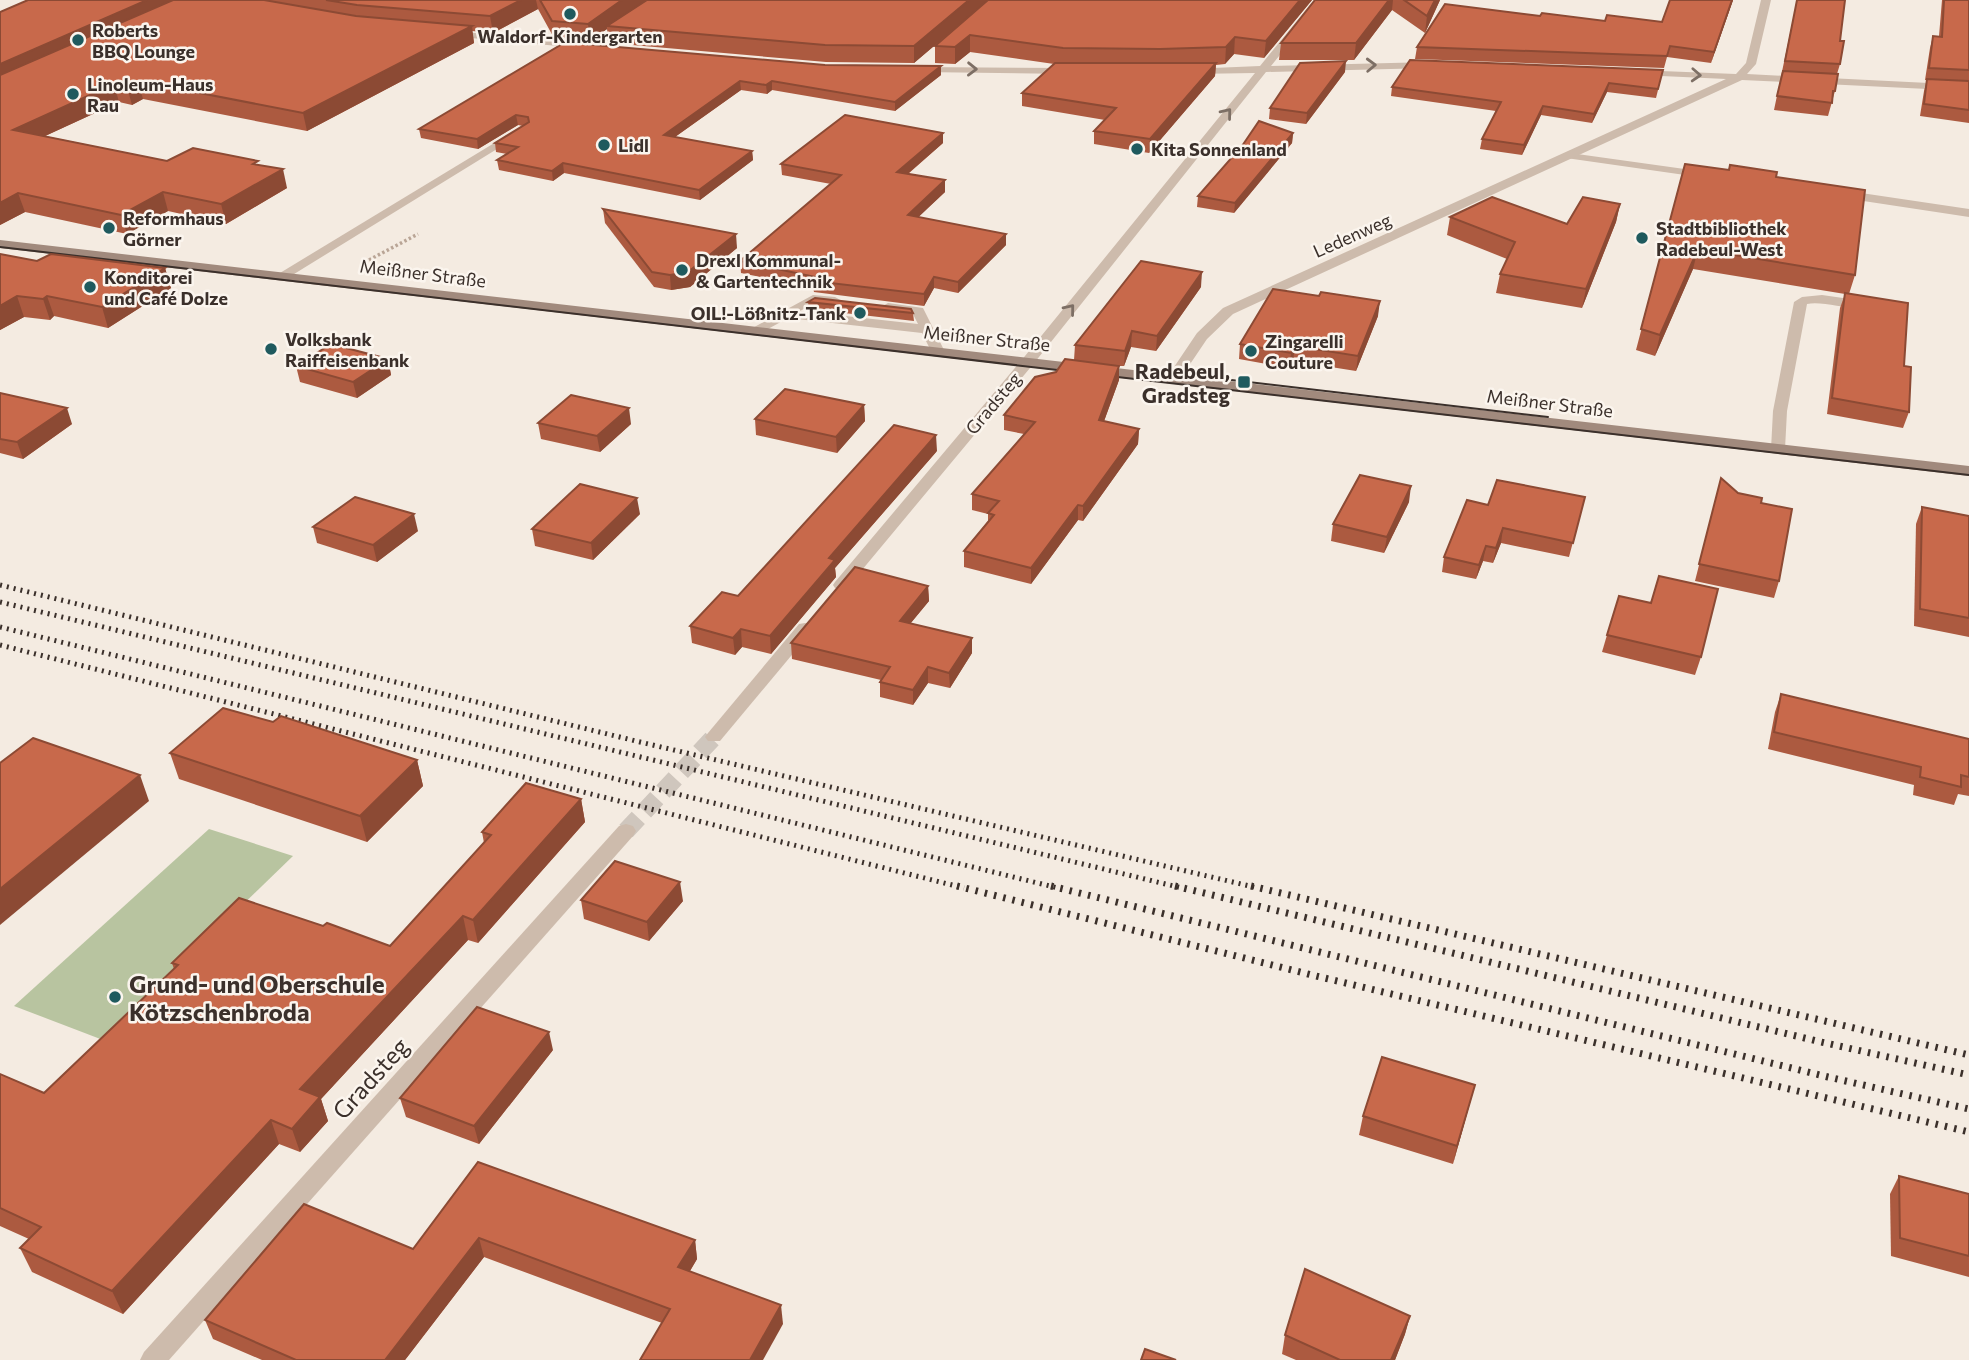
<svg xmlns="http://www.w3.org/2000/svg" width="1969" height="1360" font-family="Commissioner,sans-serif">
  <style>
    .green { fill: #b8c4a0 }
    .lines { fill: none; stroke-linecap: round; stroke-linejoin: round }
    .pedestrian-tunnel { stroke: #cfc6bd; stroke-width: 18; stroke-dasharray: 18 9; stroke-linecap: butt }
    .path { stroke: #b9a596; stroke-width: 3.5; stroke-dasharray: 2.5 2.5; stroke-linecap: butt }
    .service { fill: #cdbbac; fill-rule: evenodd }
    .minor { fill: #cdbbac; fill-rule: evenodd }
    .secondary { fill: #a18a7d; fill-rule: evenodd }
    .tram { stroke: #3b302b; stroke-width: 2 }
    .rail-far1 { stroke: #3b302b; stroke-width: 5; stroke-dasharray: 2 5; stroke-linecap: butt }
    .rail { stroke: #3b302b; stroke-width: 7; stroke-dasharray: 2.5 7; stroke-linecap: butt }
    .wall { fill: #ac5a40 }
    .shaded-wall { fill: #8c4a34 }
    .building { fill: #c8694b; stroke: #8c4a34; stroke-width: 2 }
    .oneway { stroke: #7d6f65 }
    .poi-dot { fill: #1f5a5e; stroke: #fbf5ee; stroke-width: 2.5 }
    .labels { text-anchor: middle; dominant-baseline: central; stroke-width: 5; stroke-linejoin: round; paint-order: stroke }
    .far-poi-label { font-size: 18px; font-weight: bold; fill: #3b302b; stroke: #fbf5ee; text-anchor: start }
    .far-street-label { font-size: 18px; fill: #3b302b; stroke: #fbf5ee }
    .poi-label { font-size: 21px; font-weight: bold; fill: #3b302b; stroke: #fbf5ee; text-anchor: end }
    .near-poi-label { font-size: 24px; font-weight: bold; fill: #3b302b; stroke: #fbf5ee; text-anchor: start }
    .near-street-label { font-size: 24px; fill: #3b302b; stroke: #fbf5ee }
  </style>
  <rect width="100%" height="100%" fill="#f4ebe1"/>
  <path class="green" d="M209 829 293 856 103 1040 14 1006Z"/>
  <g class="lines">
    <path class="pedestrian-tunnel" d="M626 831 714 737"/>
    <path class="path" d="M369 260 418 234"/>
    <g class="service">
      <path d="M514 131 520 134 518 136 286 279H276L275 276Z"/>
      <path d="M1570 153 1706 172 1712 175 1706 178 1566 158 1564 156Z"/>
      <path d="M1841 190 1969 209V217L1837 197 1835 194Z"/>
      <path d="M813 295 835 297 842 301 835 305 815 303 800 311 918 324 913 314 888 311 881 307 888 303 923 308 945 352 938 356 933 355 922 333 788 318 759 334H749L747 331Z"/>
      <path d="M1822 295 1864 301 1871 305C1859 314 1825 300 1807 304L1787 411 1785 449 1783 452H1773L1771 449 1773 411 1794 302 1802 297Z"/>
    </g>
    <g class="minor">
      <path d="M657 0H669L623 28 599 48H591V44L617 24Z"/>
      <path d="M1314 0H1324L1271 66 1431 62 1436 65 1431 68 1266 72 1035 362 847 588H835L833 585 835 582 1025 356 1255 73 1193 74 1189 73V69L1260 66Z"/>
      <path d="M1761 0H1771L1756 64 1747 74 1969 85V91L1742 80 1233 314 1207 339 1178 382H1168L1166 379 1197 333 1223 308 1726 79 1640 75 1636 74V70L1736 74 1746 63Z"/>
      <path d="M452 31 581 42 586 45 581 48 448 36 447 34Z"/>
      <path d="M916 67 1070 68 1075 71 1070 74 920 72 916 71Z"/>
      <path d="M805 623 811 624 813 628 811 632 720 741H708L705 737 708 733 799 624Z"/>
      <path d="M626 824 633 826 636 831 633 836 169 1360H140L144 1352 619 826Z"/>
    </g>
    <path class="secondary" d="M0 240 1969 466V476L0 248Z"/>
    <g class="tram">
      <path d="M0 247 1075 372"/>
      <path d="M1100 375 1969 475"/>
      <path d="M1197 376 1548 417"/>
    </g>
    <g class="rail-far1">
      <path d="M0 585 640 742 1258 888"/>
      <path d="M0 602 1182 888"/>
      <path d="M0 627 1058 888"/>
      <path d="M0 645 964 888"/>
    </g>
    <g class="rail">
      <path d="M957 886 1312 975 1969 1132"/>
      <path d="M1051 886 1828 1077 1969 1109"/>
      <path d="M1175 886 1821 1042 1969 1075"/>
      <path d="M1251 886 1969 1055"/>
    </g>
  </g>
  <g class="wall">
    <path d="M28 0H988L914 63 826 62 609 43 607 29 590 41 554 38 538 9 493 33 472 31 474 43 307 131 143 99 132 105 119 102 45 136 167 161 259 165 287 188 226 224 168 211 127 234 25 212 0 225Z"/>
    <path d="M988 0H1312L1264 58 1234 54 1225 64 1216 65 1215 76 1149 153 1094 144V131L1105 120 1022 106V93L1054 64 970 52 955 64 935 63V46Z"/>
    <path d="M1315 0H1440L1425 33 1392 10 1354 60H1279L1281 43Z"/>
    <path d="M1670 0H1733L1711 63 1667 57 1664 68 1415 59 1417 47 1540 16 1605 21 1662 22Z"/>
    <path d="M1797 0 1840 41V64L1837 74 1835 91 1828 116 1774 110Z"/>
    <path d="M1942 0H1969V123L1920 116 1924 91 1927 80H1925L1930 48 1933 36H1939Z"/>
    <path d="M560 42 825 65 941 66V75L895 111 772 90 767 94 741 90 675 137 752 151 753 160 700 200 564 173 553 181 499 170 497 160 507 154 496 152 495 143 523 126 518 125 478 149 421 138 419 129 561 45Z"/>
    <path d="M1663 70 1656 98 1607 92 1592 123 1541 115 1522 155 1480 149 1482 139 1496 111 1391 96 1392 87Z"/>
    <path d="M1345 72 1306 124 1269 119 1270 108Z"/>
    <path d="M1293 133 1292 143 1234 213 1197 207 1198 196 1242 146Z"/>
    <path d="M943 143 908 174 945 192 918 217 1006 234V245L958 293 934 288 924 306 814 292 813 288 741 273 740 261 831 184 782 175 781 164Z"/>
    <path d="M1685 164 1855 275 1849 294 1904 366 1909 412 1903 428 1827 414 1840 308 1845 294 1693 269 1655 356 1636 350Z"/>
    <path d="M1620 204 1616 222 1582 308 1496 293 1500 274 1507 259 1447 235 1450 217 1567 224Z"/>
    <path d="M603 209 737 248 690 287 671 290 654 287 605 223Z"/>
    <path d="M0 254 37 261 165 268 171 288 108 328 54 316 50 320 24 317 0 330Z"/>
    <path d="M1201 287 1156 351 1131 347 1124 366H1119V380L1104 421 1139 429 1138 444 1083 521 1078 520 1031 584 964 567V551L988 521V514L972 510V494L1024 434 1004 430V415L1056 372 1074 360 1075 345Z"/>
    <path d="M1319 296 1378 316 1356 371 1293 361 1289 368 1239 359 1240 344Z"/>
    <path d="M808 302 913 313 914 321 809 309Z"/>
    <path d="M388 359 391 375 357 398 300 382 296 366Z"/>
    <path d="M0 393 72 424 23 459 0 453Z"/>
    <path d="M864 405 865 421 837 453 756 435 755 419Z"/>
    <path d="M538 423 631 424 600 452 541 439Z"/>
    <path d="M937 451 835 568 836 577 771 654 742 647 735 655 692 643 690 626 738 596Z"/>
    <path d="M1721 478 1738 493 1761 503 1779 581 1774 598 1695 581Z"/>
    <path d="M1585 497 1569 557 1501 543 1493 563 1483 561 1476 579 1442 572 1444 557 1488 505Z"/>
    <path d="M1409 502 1384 553 1331 541 1333 524Z"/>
    <path d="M1922 507 1969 516V637L1914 626 1916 524Z"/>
    <path d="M640 514 593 560 535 546 532 529Z"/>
    <path d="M313 527 418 531 377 562 317 543Z"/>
    <path d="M928 586 929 601 910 624 972 638V653L950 688 928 683 913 705 880 697V682L881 680 792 659 791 643Z"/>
    <path d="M1607 635 1701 657 1695 675 1602 652Z"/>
    <path d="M1781 694 1969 739V796L1958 794 1954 805 1913 795 1914 785 1768 749 1775 712Z"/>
    <path d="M170 753 417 760 423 786 367 842 179 779Z"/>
    <path d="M581 799 585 822 478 943 468 940 321 1099 328 1121 300 1152 279 1144 123 1314 32 1272 20 1248 29 1239 0 1226V1074L44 1093 174 969 172 963 323 926 390 946 484 843 482 832Z"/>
    <path d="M581 900 683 901 649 941 584 919Z"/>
    <path d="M553 1050 479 1144 406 1117 400 1098Z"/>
    <path d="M1475 1085 1453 1164 1359 1135 1363 1116Z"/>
    <path d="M478 1162 695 1240 697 1259 690 1271 783 1324 662 1323 484 1257 405 1360H262L213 1339 205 1320 413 1249Z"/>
    <path d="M1899 1176 1969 1194V1277L1891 1256 1890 1194Z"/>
    <path d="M1410 1316 1405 1334 1395 1360H1296L1282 1354 1285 1335Z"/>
  </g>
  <g class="shaded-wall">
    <path d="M147 0H189L0 84V64Z"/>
    <path d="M521 0H536L538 9 493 33 490 16Z"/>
    <path d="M622 0H660L607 26V29L590 41 588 24Z"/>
    <path d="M969 0H988L914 63V46Z"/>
    <path d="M1300 0H1312L1264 58 1266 41Z"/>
    <path d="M1389 0H1393L1392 10 1354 60 1356 43Z"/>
    <path d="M1435 0H1440L1425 33 1427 16Z"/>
    <path d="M1732 0H1733L1711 63 1714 52Z"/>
    <path d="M472 26 474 43 307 131 303 113Z"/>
    <path d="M970 35V52L955 64V47Z"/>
    <path d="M1235 37 1234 54 1225 64 1226 47Z"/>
    <path d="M1346 61 1345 72 1306 124 1307 113Z"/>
    <path d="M1216 63 1215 76 1149 153 1150 139Z"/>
    <path d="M941 66V75L895 111V102Z"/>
    <path d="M138 81 143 99 132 105 127 87Z"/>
    <path d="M740 81 741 90 665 144 664 135Z"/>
    <path d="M772 81V90L767 94 766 85Z"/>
    <path d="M1609 83 1607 92 1592 123 1594 114Z"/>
    <path d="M114 84 119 102 19 148 13 130Z"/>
    <path d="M1543 106 1541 115 1522 155 1524 145Z"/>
    <path d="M516 115 518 125 478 149 477 139Z"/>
    <path d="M943 133V143L897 183V172Z"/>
    <path d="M1293 133 1292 143 1234 213 1235 203Z"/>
    <path d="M752 151 753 160 700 200 699 190Z"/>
    <path d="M563 163 564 173 553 181 552 171Z"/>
    <path d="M283 169 287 188 226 224 221 204Z"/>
    <path d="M945 180V192L908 227V215Z"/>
    <path d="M163 192 168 211 127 234 121 215Z"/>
    <path d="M18 193 25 212 0 225V203Z"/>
    <path d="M1620 204 1616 222 1582 308 1586 289Z"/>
    <path d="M736 234 737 248 690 287 671 290 670 275Z"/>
    <path d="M1006 234V245L958 293V282Z"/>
    <path d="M1698 249 1693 269 1655 356 1660 335Z"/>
    <path d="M165 268 171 288 108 328 102 307Z"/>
    <path d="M1202 272 1201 287 1156 351 1157 336Z"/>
    <path d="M934 277V288L924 306V294Z"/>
    <path d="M17 296 24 317 0 330V306Z"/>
    <path d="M47 296 54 316 50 320 43 299Z"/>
    <path d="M1380 301 1378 316 1356 371 1358 356Z"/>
    <path d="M1132 331 1131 347 1124 366 1125 351Z"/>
    <path d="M1295 346 1293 361 1289 368 1291 353Z"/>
    <path d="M388 359 391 375 357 398 353 382Z"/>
    <path d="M1119 366V380L1099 435V420Z"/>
    <path d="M864 405 865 421 837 453 836 437Z"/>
    <path d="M67 408 72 424 23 459 17 442Z"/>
    <path d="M629 408 631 424 600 452 597 436Z"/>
    <path d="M1139 429 1138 444 1083 521V506Z"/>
    <path d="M936 435 937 451 835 568 836 577 771 654 770 636 829 558Z"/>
    <path d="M1411 486 1409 502 1384 553 1387 537Z"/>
    <path d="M637 498 640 514 593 560 591 543Z"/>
    <path d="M1078 505V520L1031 584V568Z"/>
    <path d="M414 514 418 531 377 562 373 545Z"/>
    <path d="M1503 528 1501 543 1493 563 1496 548Z"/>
    <path d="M1486 546 1483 561 1476 579 1479 565Z"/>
    <path d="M928 586 929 601 900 636V621Z"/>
    <path d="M741 629 742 647 735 655 733 638Z"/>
    <path d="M972 638V653L950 688 949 673Z"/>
    <path d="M928 667V683L913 705V690Z"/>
    <path d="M417 760 423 786 367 842 360 816Z"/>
    <path d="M140 775 149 801 0 925V889Z"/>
    <path d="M581 799 585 822 478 943 473 920Z"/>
    <path d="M680 882 683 901 649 941 647 922Z"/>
    <path d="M463 916 468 940 321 1099 328 1121 300 1152 292 1129 300 1089Z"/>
    <path d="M549 1032 553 1050 479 1144 474 1126Z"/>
    <path d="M1475 1085 1470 1103 1453 1164 1457 1146Z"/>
    <path d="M271 1120 279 1144 123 1314 112 1291Z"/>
    <path d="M479 1238 484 1257 405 1360H385Z"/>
    <path d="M695 1240 697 1259 681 1286 678 1267Z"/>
    <path d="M781 1305 783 1324 763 1360H750Z"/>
    <path d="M1410 1316 1405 1334 1395 1360H1391Z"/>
  </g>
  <g class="building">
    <path d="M28 0H147L0 64V12Z"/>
    <path d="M173 0H264L356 16 472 26 303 113 138 81 127 87 114 84 13 130 167 161 193 148 258 161 253 164 283 169 221 204 163 192 121 215 18 193 0 203V75Z"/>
    <path d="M326 0H521L490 16 357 5Z"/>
    <path d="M540 0H622L588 24 552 21Z"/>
    <path d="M647 0H969L914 46 825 45 607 26Z"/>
    <path d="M988 0H1300L1266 41 1235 37 1226 47 1160 49 1063 48 970 35 955 47 935 46Z"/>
    <path d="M1315 0H1389L1356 43H1281Z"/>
    <path d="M1404 0H1435L1427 16Z"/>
    <path d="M1670 0H1732L1714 52 1670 46 1667 56 1417 47 1445 4 1540 16 1542 13 1605 21 1607 15 1662 22Z"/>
    <path d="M1797 0H1845L1840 41H1844L1840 64 1785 61Z"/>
    <path d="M1944 0H1969V70L1929 68 1933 36 1942 37Z"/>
    <path d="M560 42 825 65 941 66 895 102 772 81 766 85 740 81 664 135 752 151 699 190 563 163 552 171 497 160 518 147 495 143 529 122 528 117 516 115 477 139 419 129 562 44Z"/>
    <path d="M1410 60 1663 70 1658 89 1609 83 1594 114 1543 106 1524 145 1482 139 1501 102 1392 87Z"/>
    <path d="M1346 61 1307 113 1270 108 1300 63Z"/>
    <path d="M1055 63H1216L1150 139 1094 131 1116 108 1022 93Z"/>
    <path d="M1783 71 1838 74 1835 91H1833L1832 103 1777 96Z"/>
    <path d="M1927 79 1969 81V110L1924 104Z"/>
    <path d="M845 115 943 133 897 172 945 180 908 215 1006 234 958 282 934 277 924 294 813 281 815 277 740 261 841 175 781 164Z"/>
    <path d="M1259 121 1293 133 1235 203 1198 196 1242 146Z"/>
    <path d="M1685 164 1729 170 1730 165 1777 172 1776 177 1865 190 1855 275 1698 249 1660 335 1641 329Z"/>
    <path d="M1492 197 1567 224 1583 197 1620 204 1586 289 1500 274 1515 242 1450 217Z"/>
    <path d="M603 209 736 234 688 272 670 275 652 272Z"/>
    <path d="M0 254 37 261 51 254 165 268 102 307 47 296 43 299 17 296 0 306Z"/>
    <path d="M1141 261 1202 272 1157 336 1132 331 1125 351 1075 345Z"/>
    <path d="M1273 289 1319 296 1321 292 1380 301 1358 356 1295 346 1291 353 1240 344Z"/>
    <path d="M1845 293 1908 303 1904 366 1911 367 1909 412 1832 398Z"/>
    <path d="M815 298 911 309 913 313 808 302Z"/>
    <path d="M331 344 388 359 353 382 296 366Z"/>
    <path d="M1065 359 1119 366 1099 420 1139 429 1083 506 1078 505 1031 568 964 551 994 515 988 513 999 501 972 494 1035 422 1004 415 1035 377 1056 372Z"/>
    <path d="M785 389 864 405 836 437 755 419Z"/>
    <path d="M0 393 67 408 17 442 0 439Z"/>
    <path d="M571 395 629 408 597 436 538 423Z"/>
    <path d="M894 425 936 435 829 558 835 560 770 636 741 629 733 638 690 626 722 592 738 596Z"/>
    <path d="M1360 475 1411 486 1387 537 1333 524Z"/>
    <path d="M1721 478 1738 493 1762 498 1761 503 1792 509 1779 581 1699 564Z"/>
    <path d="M1497 480 1585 497 1573 543 1503 528 1496 548 1486 546 1479 565 1444 557 1467 500 1488 505Z"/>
    <path d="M580 484 637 498 591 543 532 529Z"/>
    <path d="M355 497 414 514 373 545 313 527Z"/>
    <path d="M1922 507 1969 516V618L1920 609Z"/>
    <path d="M855 567 928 586 900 621 972 638 949 673 928 667 913 690 880 682 890 667 791 643Z"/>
    <path d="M1659 576 1718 589 1701 657 1607 635 1619 596 1651 603Z"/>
    <path d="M1781 694 1969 739V777L1961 775V787L1920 777 1921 767 1774 732Z"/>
    <path d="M223 708 273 722 281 716 417 760 360 816 170 753Z"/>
    <path d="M33 738 140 775 0 889V763Z"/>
    <path d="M526 783 581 799 473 920 463 916 300 1089 320 1097 292 1129 271 1120 112 1291 20 1248 41 1227 0 1208V1074L44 1093 178 965 172 963 239 898 323 926 327 923 390 946 491 835 482 832Z"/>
    <path d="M615 861 680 882 647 922 581 900Z"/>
    <path d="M477 1007 549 1032 474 1126 400 1098Z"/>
    <path d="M1382 1057 1475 1085 1457 1146 1363 1116Z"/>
    <path d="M478 1162 695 1240 678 1267 781 1305 750 1360H640L670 1309 479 1238 385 1360H296L205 1320 304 1204 413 1249Z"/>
    <path d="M1899 1176 1969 1194V1256L1900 1238Z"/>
    <path d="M1305 1269 1410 1316 1391 1360H1340L1285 1335Z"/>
    <path d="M1145 1349 1176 1360H1141Z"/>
  </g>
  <defs><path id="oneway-chevron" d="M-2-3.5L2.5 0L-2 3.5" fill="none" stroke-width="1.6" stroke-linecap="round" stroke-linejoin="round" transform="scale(1.75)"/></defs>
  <g class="oneway">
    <use href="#oneway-chevron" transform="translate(1371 65) rotate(-2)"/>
    <use href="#oneway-chevron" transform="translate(972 69) rotate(1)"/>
    <use href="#oneway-chevron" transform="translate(1696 75) rotate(3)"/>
    <use href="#oneway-chevron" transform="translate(1227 113) rotate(-51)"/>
    <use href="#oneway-chevron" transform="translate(1070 309) rotate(-51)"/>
  </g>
  <g class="poi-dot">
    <circle cx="570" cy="14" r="7"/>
    <circle cx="78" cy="40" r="7"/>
    <circle cx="73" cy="94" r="7"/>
    <circle cx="604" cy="145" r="7"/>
    <circle cx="1137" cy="149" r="7"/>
    <circle cx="109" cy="228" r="7"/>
    <circle cx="1642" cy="238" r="7"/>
    <circle cx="682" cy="270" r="7"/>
    <circle cx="90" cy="287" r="7"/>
    <circle cx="860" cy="313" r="7"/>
    <circle cx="271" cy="349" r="7"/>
    <circle cx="1251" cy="351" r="7"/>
    <rect x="1237" y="375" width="14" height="14" rx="3.5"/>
    <circle cx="115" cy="997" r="7"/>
  </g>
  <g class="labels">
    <g class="far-poi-label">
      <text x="92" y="30">Roberts<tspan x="92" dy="21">BBQ Lounge</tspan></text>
      <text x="570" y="36" text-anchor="middle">Waldorf-Kindergarten</text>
      <text x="87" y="84">Linoleum-Haus<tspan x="87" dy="21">Rau</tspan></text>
      <text x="618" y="145">Lidl</text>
      <text x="1151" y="149">Kita Sonnenland</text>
      <text x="123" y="218">Reformhaus<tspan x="123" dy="21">Görner</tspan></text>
      <text x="1656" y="228">Stadtbibliothek<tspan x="1656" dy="21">Radebeul-West</tspan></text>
      <text x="696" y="260">Drexl Kommunal-<tspan x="696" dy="21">&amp; Gartentechnik</tspan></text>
      <text x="104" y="277">Konditorei<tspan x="104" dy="21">und Café Dolze</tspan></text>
      <text x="846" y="313" text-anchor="end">OIL!-Lößnitz-Tank</text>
      <text x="285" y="339">Volksbank<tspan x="285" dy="21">Raiffeisenbank</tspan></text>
      <text x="1265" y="341">Zingarelli<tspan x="1265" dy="21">Couture</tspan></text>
    </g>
    <g class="far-street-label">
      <text transform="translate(1352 235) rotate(-24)">Ledenweg</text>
      <text transform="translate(423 273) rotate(7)">Meißner Straße</text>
      <text transform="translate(987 338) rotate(6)">Meißner Straße</text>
      <text transform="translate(993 403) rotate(-50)">Gradsteg</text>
      <text transform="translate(1550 403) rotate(7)">Meißner Straße</text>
    </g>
    <g class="poi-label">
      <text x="1230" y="370">Radebeul,<tspan x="1230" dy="24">Gradsteg</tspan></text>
    </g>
    <g class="near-poi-label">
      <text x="129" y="983">Grund- und Oberschule<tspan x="129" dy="28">Kötzschenbroda</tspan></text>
    </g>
    <g class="near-street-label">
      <text transform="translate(370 1078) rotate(-48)">Gradsteg</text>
    </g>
  </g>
</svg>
